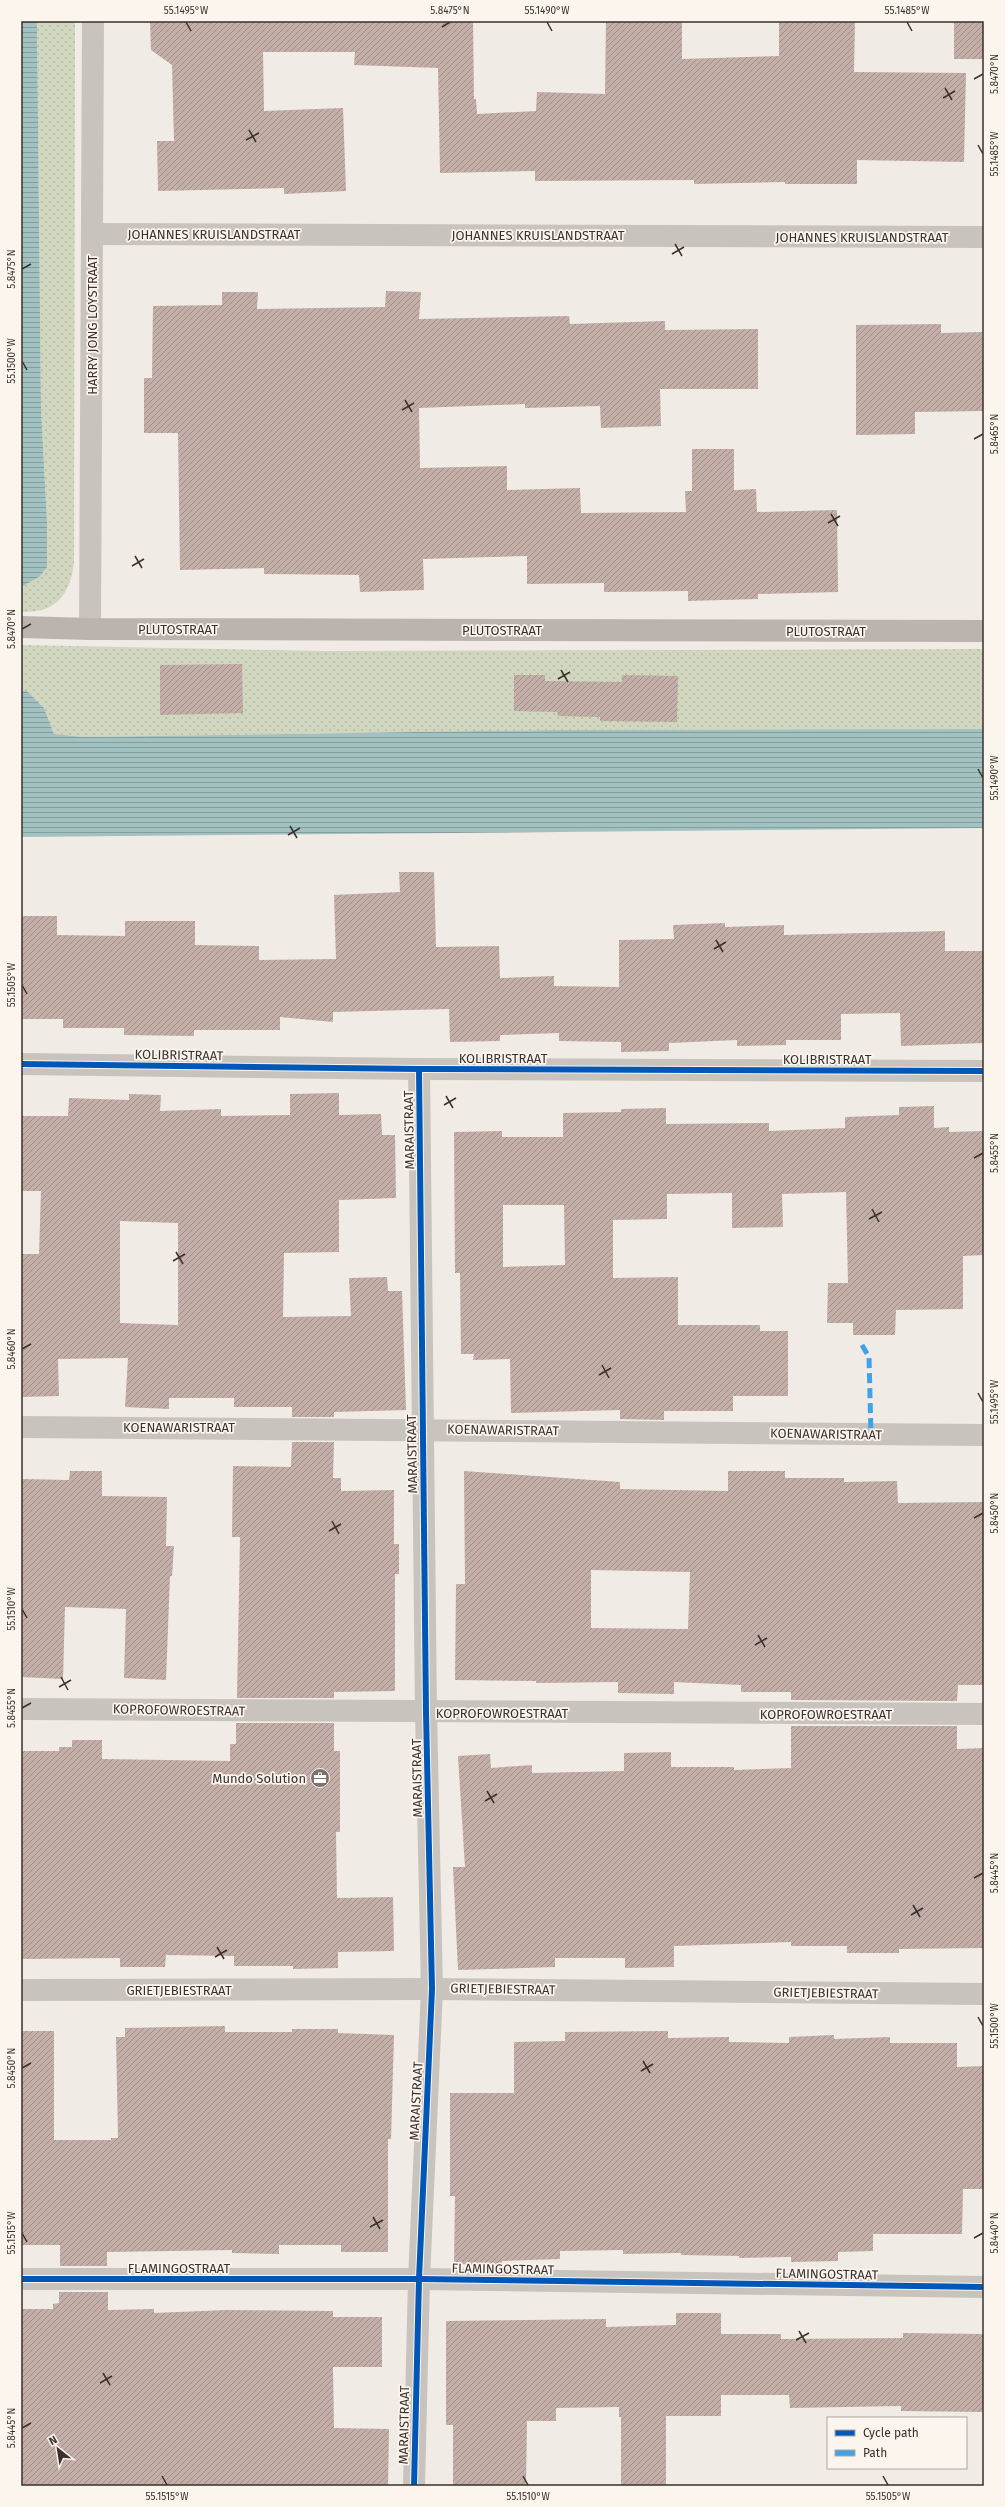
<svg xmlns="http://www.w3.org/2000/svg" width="1005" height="2507" font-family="'Fira Sans',sans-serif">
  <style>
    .grass { fill: url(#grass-dots) }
    .water { fill: url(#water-rules) }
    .building { fill: url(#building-hatch); fill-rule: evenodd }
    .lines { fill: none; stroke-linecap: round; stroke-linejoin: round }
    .street { stroke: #c9c3be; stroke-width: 22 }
    .secondary { stroke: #bab3ae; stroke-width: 22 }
    .quiet { stroke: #3fa3eb; stroke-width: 5; stroke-dasharray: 10 5; stroke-linecap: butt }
    .cycleway-casing { stroke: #fbf5ee; stroke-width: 8 }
    .cycleway { stroke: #0057b8; stroke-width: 6 }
    .ticks { fill: none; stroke: #3b302b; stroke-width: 1.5 }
    .labels { text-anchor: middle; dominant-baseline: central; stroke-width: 3.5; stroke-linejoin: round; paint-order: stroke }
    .street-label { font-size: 13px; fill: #3b302b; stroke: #fbf5ee }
    .poi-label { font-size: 13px; fill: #3b302b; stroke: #fbf5ee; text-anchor: end }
    .neatline { fill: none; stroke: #3b302b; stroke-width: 1.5 }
    .ticks-label { font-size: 10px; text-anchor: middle; fill: #3b302b }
  </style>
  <defs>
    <pattern id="grass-dots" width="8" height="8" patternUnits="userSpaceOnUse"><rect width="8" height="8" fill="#d1d6bf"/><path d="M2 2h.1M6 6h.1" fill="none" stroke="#b4b8a4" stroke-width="1.8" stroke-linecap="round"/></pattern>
    <pattern id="water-rules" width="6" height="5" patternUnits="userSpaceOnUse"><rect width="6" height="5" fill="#a1c2c1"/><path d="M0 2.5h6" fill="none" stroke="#849e9d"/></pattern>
    <pattern id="building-hatch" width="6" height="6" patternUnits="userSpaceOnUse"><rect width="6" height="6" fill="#c3afa7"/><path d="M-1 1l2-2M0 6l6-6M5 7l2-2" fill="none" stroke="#a08f88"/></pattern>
  </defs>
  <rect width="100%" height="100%" fill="#f0ebe5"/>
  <g class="grass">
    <path d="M37 21H75L74 564C69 596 56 613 21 612V587L39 577 47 522 41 408Z"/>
    <path d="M21 645 322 651 984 649V729L551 730 83 737 54 734 44 708 27 691H21Z"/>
  </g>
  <g class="water">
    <path d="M21 21H37L41 408 47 522V567L39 577 21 587Z"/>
    <path d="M21 691H27L44 708 54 734 83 737 551 730 984 729V828L21 837Z"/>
  </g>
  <g class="building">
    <path d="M150 21H473L474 99H476L477 114 536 111 537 92 605 94 606 21H682V59L779 56V21H855L854 72 966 73 964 162 857 160V184H785V182L694 184V180L535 181V171L440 173 438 68 354 65 355 52H263L264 111 343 108 346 191 284 194V188L158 191 157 141H174L172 65 151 50Z"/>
    <rect x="954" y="21" width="30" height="38"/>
    <path d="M386 291 421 292 419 319 569 316 570 324 665 321V330L758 329V389H660L661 426 601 428 600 406 525 408V404L419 408 420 468 507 466V490L580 488 581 513 686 512 685 491H692V449H734V490L756 489 757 512 837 510 838 592 758 594V599L688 601V591L604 592V583L527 584V556L423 559 424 590 360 592 359 575 264 574V568L180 570 178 433H144V378H152L153 306 222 305V292H258L257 309 385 307Z"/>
    <path d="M941 324V333L982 332 984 411 915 412V434L856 435V325Z"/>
    <path d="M242 664 243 713 160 715V665Z"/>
    <path d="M514 675H545V681L622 682V675L678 676 677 722 600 721V717L558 716 557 712 514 711Z"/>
    <path d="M399 872H434L436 947 499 946 500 978 554 976V986L619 987V940L674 939 673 925 725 923V927L784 925V935L945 931V951H984V1043L901 1046 900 1013 841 1014V1040H786V1045L737 1046V1040L669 1043V1051L621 1052V1042L559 1041V1033L500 1035V1041L450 1042 449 1009 333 1012V1022L280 1017V1030H194V1036L124 1035V1028H63V1019H21V916H57V935L125 936V921H195V945L259 946V960L336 959 334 895 400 892Z"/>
    <path d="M339 1093V1115L381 1114 382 1135H395L396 1198 339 1200V1252L284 1253 283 1317 351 1316 349 1278 387 1277 388 1291H402L406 1410 334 1412V1417H292V1407H234V1398H169V1409L125 1407 128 1358 58 1359 59 1396 21 1397V1254H39L41 1191H21V1116H68L69 1098 129 1100V1094L161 1095 160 1111 221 1109V1116L290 1115V1094ZM120 1221 178 1223V1325L120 1323Z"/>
    <path d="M934 1106V1128L949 1127V1132L984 1131V1255L963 1256V1309L896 1310 895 1335H853V1323H827L828 1283H848L846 1192 782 1194 783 1227 732 1228V1193L667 1194V1219L613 1220V1278L678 1277V1325H760V1331H788V1396H733V1411H664V1420L620 1419V1410L511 1413 510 1359 473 1360 474 1354H461L460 1273H455L454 1132 502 1131V1137H563V1113L621 1112V1109L666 1108V1124L769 1123V1131L845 1128V1117L899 1115V1107ZM503 1205H564L565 1265 503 1267Z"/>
    <path d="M292 1442H334L333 1478H341V1491L394 1490V1544H399V1574H395V1691L334 1692V1698H237L240 1537H232L233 1466 291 1467Z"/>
    <path d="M70 1471H102V1496L167 1497 166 1546H174L172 1576H170L166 1680 124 1678 126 1609 65 1607 63 1679 21 1677V1479L69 1480Z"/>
    <path d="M464 1471 620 1482V1489L728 1491V1471H785V1478H844V1482L897 1481 898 1503 984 1502V1685H958L957 1701 791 1700V1692H741V1685L674 1682V1694L618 1693V1682L536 1683V1681L455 1680 456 1584H465ZM591 1570 690 1572 688 1629 591 1628Z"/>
    <path d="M236 1723H334V1751H340V1832H336L337 1898 393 1897 394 1951 338 1952V1968L293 1969V1966H234V1956L166 1955 165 1967H120V1958L21 1959V1751H59V1747H72V1740H102V1759L230 1761V1744H236Z"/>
    <path d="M791 1726H957V1749L984 1748V1948L899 1949V1953H847V1946H791V1942L674 1946V1967L625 1968V1958H555V1967L458 1970 453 1867H465L458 1756 490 1754 491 1768 532 1765V1773L624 1771V1753L671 1752V1767H734V1770L791 1768Z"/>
    <path d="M225 2026V2032H292V2029H338V2033L394 2035 391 2139H388V2252H341V2245H279V2254L232 2253V2250L107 2252V2266H60V2245H21V2031H54V2140H111V2138H118L116 2037H125V2028Z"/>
    <path d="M668 2031V2038L729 2037V2042L789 2043V2037L834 2035V2039L890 2037V2043H957V2067L984 2066V2189H963L962 2234H873V2251L838 2252V2261L791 2262V2257L739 2258V2256L681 2255V2253L623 2254V2250L560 2251V2259L502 2261V2265L454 2264 455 2196H450V2093H514V2042L565 2041V2032Z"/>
    <path d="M59 2292H108V2310L154 2309V2313L227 2310 333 2311V2317H382V2367H333L334 2428 389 2429 388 2486H21V2309H53V2304L59 2303Z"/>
    <path d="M676 2313H721V2334H781V2339L903 2338V2333L984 2334V2412L901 2411V2406L790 2408 789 2395H721V2416H666V2486H621V2417H619V2407L556 2408V2421H527L526 2486H453V2425H446V2321L606 2319V2327L676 2325Z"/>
  </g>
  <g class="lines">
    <g class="street">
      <path d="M93 234 984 237"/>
      <path d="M90 629 93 21"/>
      <path d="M21 1064 419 1069 984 1071"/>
      <path d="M21 1427 984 1435"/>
      <path d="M21 1709 984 1714"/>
      <path d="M21 1990 432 1989 984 1994"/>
      <path d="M21 2279H419L984 2287"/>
      <path d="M414 2486 419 2279 432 1989 426 1712 419 1069"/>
    </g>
    <path class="secondary" d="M21 627 90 629 984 631"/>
    <path class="quiet" d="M862 1345 869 1357 871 1435"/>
    <defs>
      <g id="cycleway">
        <path d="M21 1064 419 1069 984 1071"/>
        <path d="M21 2279H419L984 2287"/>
        <path d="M414 2486 419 2279 432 1989 426 1712 419 1069"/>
      </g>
    </defs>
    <use href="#cycleway" class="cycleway-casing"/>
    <use href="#cycleway" class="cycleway"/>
  </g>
  <path class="ticks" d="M186 22 191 31M547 22 552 31M907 22 912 31M442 27 450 22M974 79 983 74M945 88 952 100M943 98 955 91M249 130 256 142M246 140 259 133M978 145 983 154M675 244 682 256M672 254 684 247M22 269 31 264M22 361 27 370M405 400 412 412M402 410 414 403M974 439 983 434M831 514 838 526M828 523 840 516M135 556 142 568M132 566 144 559M22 629 31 624M561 670 568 682M558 679 570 672M978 769 983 778M290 826 297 838M288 835 300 828M716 940 723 952M714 949 726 942M22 985 27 994M446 1096 453 1108M444 1105 456 1098M974 1158 983 1153M872 1209 879 1222M869 1219 882 1212M176 1252 183 1264M173 1261 185 1254M22 1349 31 1344M602 1365 609 1378M599 1375 611 1368M978 1393 983 1402M974 1518 983 1513M332 1521 339 1534M329 1531 341 1524M22 1609 27 1618M758 1635 765 1647M755 1645 767 1638M61 1677 68 1690M59 1687 71 1680M22 1708 31 1703M487 1791 494 1803M485 1801 497 1794M974 1878 983 1873M913 1905 920 1917M911 1915 923 1908M217 1947 224 1959M215 1957 227 1950M978 2017 983 2026M643 2061 650 2073M22 2068 31 2063M641 2071 653 2064M373 2217 380 2229M370 2227 383 2220M22 2233 27 2242M974 2238 983 2233M799 2331 806 2343M796 2340 809 2333M103 2373 110 2385M100 2383 112 2376M22 2428 31 2423M162 2476 167 2485M523 2476 528 2485M883 2476 888 2485"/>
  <defs>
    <symbol id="office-disc" viewBox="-11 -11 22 22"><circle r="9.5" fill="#7a716c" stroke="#fbf5ee"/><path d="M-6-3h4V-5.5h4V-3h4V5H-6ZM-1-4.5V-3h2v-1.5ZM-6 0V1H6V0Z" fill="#fff"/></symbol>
  </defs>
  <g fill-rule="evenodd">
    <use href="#office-disc" x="309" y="1767" width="22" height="22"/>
  </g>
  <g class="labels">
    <g class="street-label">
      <text x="214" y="234">JOHANNES KRUISLANDSTRAAT</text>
      <text x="538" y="235">JOHANNES KRUISLANDSTRAAT</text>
      <text x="862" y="237">JOHANNES KRUISLANDSTRAAT</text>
      <text transform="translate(92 325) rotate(-90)">HARRY JONG LOYSTRAAT</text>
      <text x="178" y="629">PLUTOSTRAAT</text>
      <text x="502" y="630">PLUTOSTRAAT</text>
      <text x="826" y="631">PLUTOSTRAAT</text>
      <text transform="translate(179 1055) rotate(1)">KOLIBRISTRAAT</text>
      <text x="503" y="1058">KOLIBRISTRAAT</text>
      <text x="827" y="1059">KOLIBRISTRAAT</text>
      <text transform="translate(409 1130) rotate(-91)">MARAISTRAAT</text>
      <text x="179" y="1427">KOENAWARISTRAAT</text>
      <text transform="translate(503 1430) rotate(1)">KOENAWARISTRAAT</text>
      <text transform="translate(826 1434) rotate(1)">KOENAWARISTRAAT</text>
      <text transform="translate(412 1454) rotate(-91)">MARAISTRAAT</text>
      <text transform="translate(179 1710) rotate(1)">KOPROFOWROESTRAAT</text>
      <text x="502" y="1713">KOPROFOWROESTRAAT</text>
      <text x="826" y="1714">KOPROFOWROESTRAAT</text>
      <text transform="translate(417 1778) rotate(-91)">MARAISTRAAT</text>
      <text transform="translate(503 1989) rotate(1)">GRIETJEBIESTRAAT</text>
      <text x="179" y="1990">GRIETJEBIESTRAAT</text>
      <text transform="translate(826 1993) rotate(1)">GRIETJEBIESTRAAT</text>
      <text transform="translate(416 2101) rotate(-87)">MARAISTRAAT</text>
      <text x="179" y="2268">FLAMINGOSTRAAT</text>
      <text transform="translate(503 2269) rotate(1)">FLAMINGOSTRAAT</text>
      <text transform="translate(827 2274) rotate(1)">FLAMINGOSTRAAT</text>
      <text transform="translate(404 2425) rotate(-89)">MARAISTRAAT</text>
    </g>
    <g class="poi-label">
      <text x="306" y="1778">Mundo Solution</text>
    </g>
  </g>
  <rect width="1005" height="2507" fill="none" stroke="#fbf5ee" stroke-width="44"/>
  <rect x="827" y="2417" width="140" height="52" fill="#fbf5ee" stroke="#aea6a0"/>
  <rect x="835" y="2430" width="20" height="6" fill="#0057b8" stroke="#aea6a0"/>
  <text x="863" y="2437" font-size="12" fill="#3b302b">Cycle path</text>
  <rect x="835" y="2450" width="20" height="6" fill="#3fa3eb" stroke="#aea6a0"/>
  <text x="863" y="2457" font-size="12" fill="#3b302b">Path</text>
  <g transform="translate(58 2449) rotate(330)" stroke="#fbf5ee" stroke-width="3" paint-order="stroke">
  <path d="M0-3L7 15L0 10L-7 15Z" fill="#3b302b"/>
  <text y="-6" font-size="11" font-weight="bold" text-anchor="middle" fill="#3b302b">N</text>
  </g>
  <rect x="22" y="22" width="961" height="2463" class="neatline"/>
  <g class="ticks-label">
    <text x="186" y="14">55.1495°W</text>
    <text x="450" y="14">5.8475°N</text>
    <text x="547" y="14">55.1490°W</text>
    <text x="907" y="14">55.1485°W</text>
    <text transform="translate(994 74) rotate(-90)" y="4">5.8470°N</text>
    <text transform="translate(994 154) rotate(-90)" y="4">55.1485°W</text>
    <text transform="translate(11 269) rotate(-90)" y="4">5.8475°N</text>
    <text transform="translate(11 361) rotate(-90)" y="4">55.1500°W</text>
    <text transform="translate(994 434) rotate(-90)" y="4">5.8465°N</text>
    <text transform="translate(11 629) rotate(-90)" y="4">5.8470°N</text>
    <text transform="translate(994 778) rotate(-90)" y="4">55.1490°W</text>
    <text transform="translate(11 985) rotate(-90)" y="4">55.1505°W</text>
    <text transform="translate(994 1153) rotate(-90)" y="4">5.8455°N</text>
    <text transform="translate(11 1349) rotate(-90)" y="4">5.8460°N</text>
    <text transform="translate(994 1402) rotate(-90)" y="4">55.1495°W</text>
    <text transform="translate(994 1513) rotate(-90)" y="4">5.8450°N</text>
    <text transform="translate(11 1609) rotate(-90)" y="4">55.1510°W</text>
    <text transform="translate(11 1708) rotate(-90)" y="4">5.8455°N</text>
    <text transform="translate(994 1873) rotate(-90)" y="4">5.8445°N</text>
    <text transform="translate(994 2026) rotate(-90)" y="4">55.1500°W</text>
    <text transform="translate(11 2068) rotate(-90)" y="4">5.8450°N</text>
    <text transform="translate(994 2233) rotate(-90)" y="4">5.8440°N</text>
    <text transform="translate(11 2233) rotate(-90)" y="4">55.1515°W</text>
    <text transform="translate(11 2428) rotate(-90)" y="4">5.8445°N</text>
    <text x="167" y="2500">55.1515°W</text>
    <text x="528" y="2500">55.1510°W</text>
    <text x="888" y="2500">55.1505°W</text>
  </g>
</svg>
